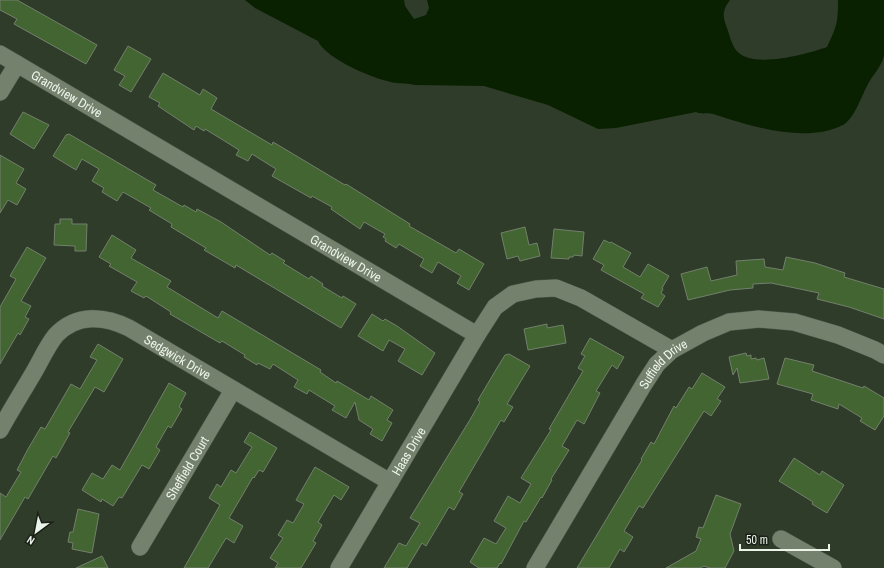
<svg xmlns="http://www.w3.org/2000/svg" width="884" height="568" font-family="'Archivo Narrow',sans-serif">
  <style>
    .water { fill: #092100 }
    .building { fill: #436532; stroke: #72806c }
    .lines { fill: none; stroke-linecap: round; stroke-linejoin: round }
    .minor-casing { stroke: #4e594a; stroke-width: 18 }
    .minor { stroke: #74816d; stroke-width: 17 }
    .labels { text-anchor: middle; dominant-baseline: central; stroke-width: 4; stroke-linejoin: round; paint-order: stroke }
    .street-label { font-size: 13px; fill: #ecf4e9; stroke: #1b2119 }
  </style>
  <rect width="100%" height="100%" fill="#2f3c2a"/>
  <path class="water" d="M245 0H404L405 6 414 19 426 15 429 8 427 0H730C721 12 723 17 728 31 730 37 732 45 736 50 751 70 807 54 827 47 837 26 838 22 838 0H884C884 18 884 37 884 55 883 65 871 77 867 86 861 97 854 119 843 125 805 144 751 126 713 114 707 112 702 115 696 112L616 128 598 129 548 105 484 86 415 85C408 83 403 84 397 83 377 81 326 59 318 41L255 8Z"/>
  <g class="building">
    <path d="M0 0H17L97 45 86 64 14 24 17 19 0 10Z"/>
    <path d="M128 46 151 59 131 92 119 85 125 76 114 70Z"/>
    <path d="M163 73 200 95 203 89 217 98 211 109 272 145 273 142 345 185 346 184 410 224 409 226 456 253 459 249 484 264 469 290 457 283 461 276 438 262 432 273 420 266 424 259 399 244 396 248 385 241 386 239 383 237 385 234 364 222 360 229 331 209 332 207 312 196 311 198 272 176 276 169 252 154 248 161 236 155 239 150 223 140 205 129 204 131 196 126 194 130 158 106 160 103 149 97Z"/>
    <path d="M23 112 49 125 34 149 10 134Z"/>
    <path d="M69 134 156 185 153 190 183 207 184 205 196 212 197 209 221 222 270 255 272 253 285 261 283 263 309 279 311 276 323 284 322 286 342 298 343 296 356 304 341 328 236 265 235 268 204 250 206 248 171 227 172 224 149 210 151 208 123 192 117 201 102 192 104 188 92 181 99 169 82 159 76 170 53 156 66 135Z"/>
    <path d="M0 155 24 169 16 183 26 189 17 205 8 200 0 213Z"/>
    <path d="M60 219H72V224H87L86 251H75V246L54 245 55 224H60Z"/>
    <path d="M525 227 529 245 537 243 540 256 520 261 518 256 507 259 501 233Z"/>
    <path d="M554 229 584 232 582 256 574 255 573 257H569V259L551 258Z"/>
    <path d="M112 235 136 250 131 258 171 281 167 287 218 318 222 311 321 370 320 372 336 383 337 381 369 400 371 396 393 410 387 420 392 423 382 441 370 434 373 429 359 420 355 402 346 418 332 410 335 406 309 390 307 394 294 387 298 380 273 364 270 369 258 363 257 365 244 357 245 355 222 341 220 343 170 314 171 312 146 296 144 298 131 291 137 282 109 266 111 264 99 257Z"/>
    <path d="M604 240 610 243 611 242 631 253 623 267 640 277 648 264 669 276 662 288 663 289 661 293 665 296 658 307 641 298 644 294 601 270 604 265 593 259Z"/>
    <path d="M27 247 46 258 21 301 31 306 25 317 29 319 20 335 18 333 0 364V307L16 279 10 276Z"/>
    <path d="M786 257 815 263 845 273 844 277 884 289V319L849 307 817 299 819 293 771 283 753 284V288L730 290 688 300 681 274 707 267 711 281 737 275 736 261 764 259 765 267 783 270Z"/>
    <path d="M372 314 383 321 385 319 397 326 435 353 422 375 398 361 405 349 389 340 383 351 358 336Z"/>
    <path d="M547 324V328L563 325 566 343 528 350 524 329Z"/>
    <path d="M590 338 624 357 617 369 612 365 596 391 600 393 584 424 577 420 562 446 569 450 551 479 552 480 542 498 541 497 526 522 524 521 501 564 500 563 497 568H479L470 562 484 538 496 544 506 528 494 521 508 496 520 503 531 484 521 478 551 430 549 429 583 371 578 368 585 356 581 354Z"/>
    <path d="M98 344 123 359 104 392 95 387 68 432 70 433 56 458 53 456 28 499 25 497 0 540V493L6 497 21 472 17 470 28 449 41 427 45 429 71 384 80 389 97 360 90 357Z"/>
    <path d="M746 353 747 356 751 355V359L756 358 757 360 764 358 769 379 740 383 737 368 733 375 729 357Z"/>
    <path d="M509 354 530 366 507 404 513 407 504 422 501 420 459 492 463 494 454 510 449 507 426 546 422 543 407 568H384L399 543 406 546 420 523 410 518 471 418 480 402 478 400 497 368 505 355Z"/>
    <path d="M785 358 814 365 812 371 863 388 864 386 884 398V416L875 430 860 421 862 418 839 404 838 409 811 400 813 394 777 384Z"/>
    <path d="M702 373 725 387 717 399 721 401 711 416 704 411 643 508 639 506 624 531 633 537 624 552 620 549 609 568H577L642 460 641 459 651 442 654 444 674 406 676 408 689 387 692 389Z"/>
    <path d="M169 383 186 393 179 407 182 409 171 428 168 426 156 447 160 450 149 469 142 465 122 498 119 497 113 506 102 499 101 502 82 490 92 473 103 479 112 465 120 470Z"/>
    <path d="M250 432 277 448 263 472 259 470 254 478 253 477 229 518 243 526 234 543 226 538 208 568H184L220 505 209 498 217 484 221 487 231 470 236 473 252 447 244 442Z"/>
    <path d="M794 458 820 475 822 471 844 485 827 513 812 504 813 502 779 481Z"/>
    <path d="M315 467 349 487 341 500 334 495 318 522 322 525 313 541 316 543 301 568H275L278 563 270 558 283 538 278 535 287 520 293 523 304 504 296 500Z"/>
    <path d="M716 495 741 504 730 534 734 551 725 568H710L704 566 700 568H666L696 551 701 539 696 537 699 527 703 528Z"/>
    <path d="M78 509 99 514 92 553 72 549 73 543 68 542 70 532H73Z"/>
    <path d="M102 556 108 568H76Z"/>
  </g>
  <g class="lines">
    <defs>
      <g id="minor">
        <path d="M0 54 17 64 0 92"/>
        <path id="s1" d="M17 64 477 335 495 307 513 294 536 289 556 288 581 298 672 350"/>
        <path id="s2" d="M0 430C11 410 23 391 34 372 41 360 47 346 56 335 77 313 105 316 129 328L390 482"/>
        <path d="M781 539 833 568"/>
        <path id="s3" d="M140 547 233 390"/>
        <path id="s4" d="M339 568 477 335"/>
        <path id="s5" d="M535 568 644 384 657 364 672 350 703 333 729 322 759 319 794 322 838 335 875 350 884 355"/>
      </g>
    </defs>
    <use href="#minor" class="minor-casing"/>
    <use href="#minor" class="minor"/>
  </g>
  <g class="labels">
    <g class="street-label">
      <text stroke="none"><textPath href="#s1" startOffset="58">Grandview Drive</textPath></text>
      <text stroke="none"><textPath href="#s1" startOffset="382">Grandview Drive</textPath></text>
      <text stroke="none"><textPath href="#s2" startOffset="246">Sedgwick Drive</textPath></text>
      <text stroke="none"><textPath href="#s5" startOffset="242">Suffield Drive</textPath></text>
      <text stroke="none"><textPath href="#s4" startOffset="136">Haas Drive</textPath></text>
      <text stroke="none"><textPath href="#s3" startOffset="92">Sheffield Court</textPath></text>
    </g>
  </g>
  <g transform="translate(36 532) rotate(212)" stroke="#1b2119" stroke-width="3" paint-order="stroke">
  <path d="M0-3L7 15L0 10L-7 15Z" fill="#ecf4e9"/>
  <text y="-6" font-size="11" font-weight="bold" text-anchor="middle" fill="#ecf4e9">N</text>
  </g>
  <path d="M740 544v6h89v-6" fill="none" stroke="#ecf4e9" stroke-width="2"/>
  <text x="746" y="544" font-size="12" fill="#ecf4e9" stroke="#1b2119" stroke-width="3" paint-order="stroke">50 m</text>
</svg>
